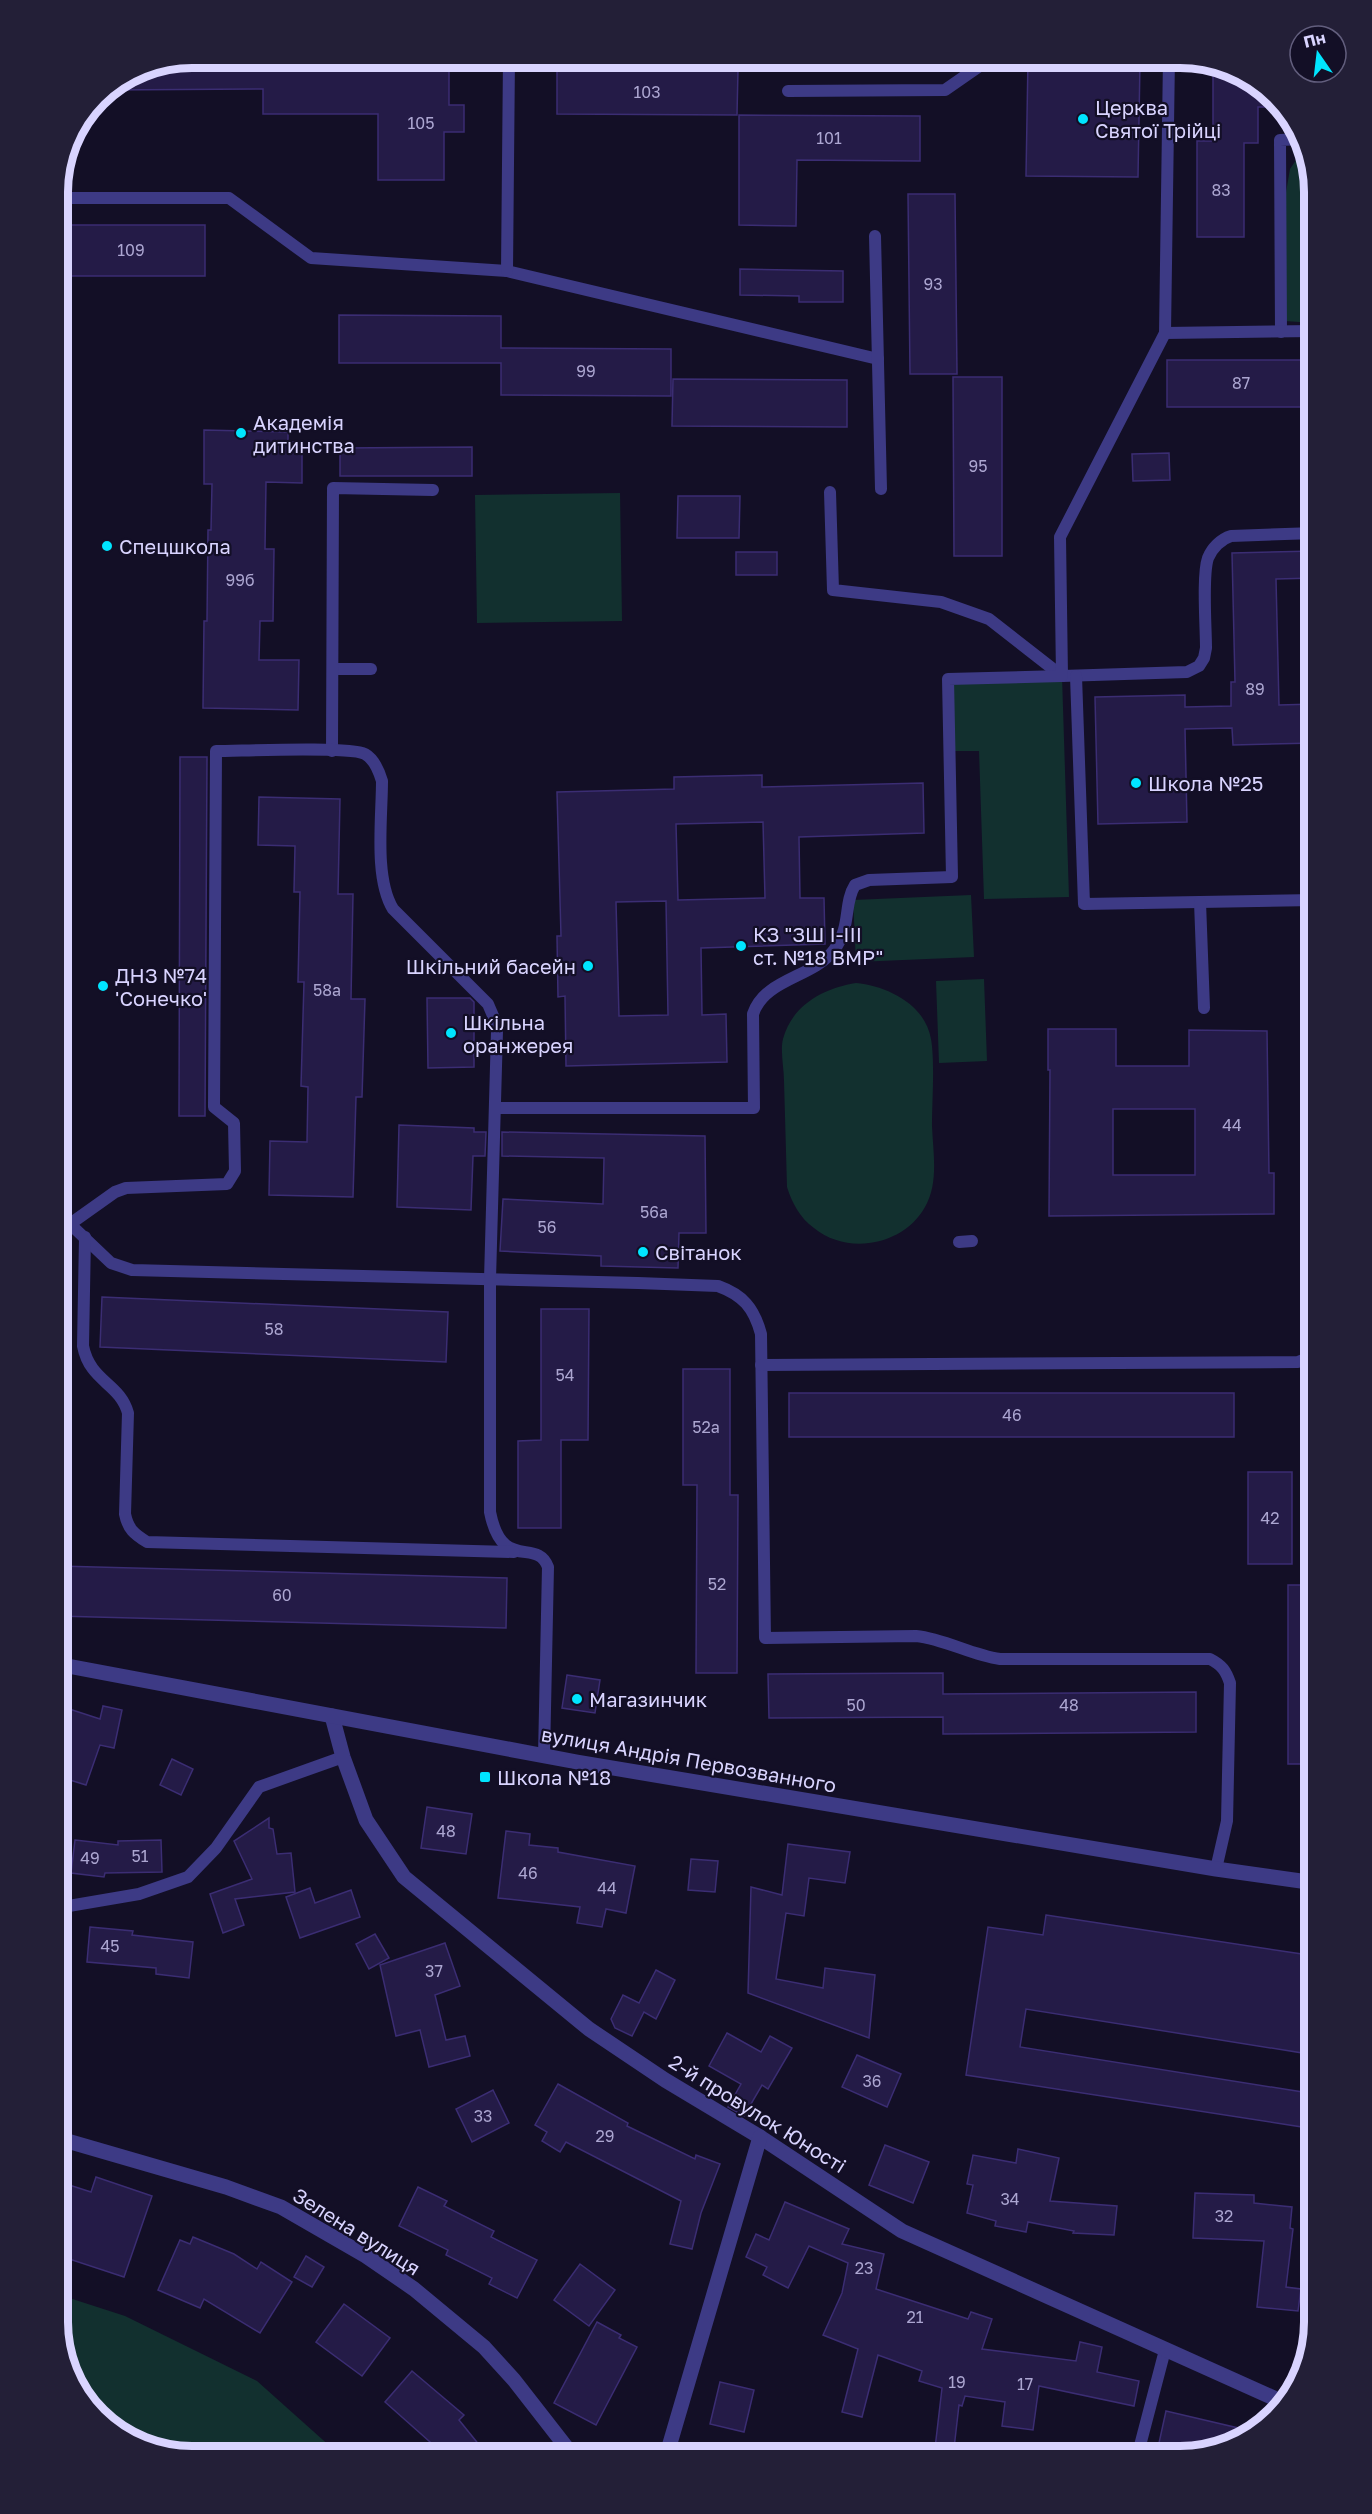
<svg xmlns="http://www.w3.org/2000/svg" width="1372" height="2514" font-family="'Golos Text',sans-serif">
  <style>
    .green { fill: #12302f }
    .building { fill: #241b47; stroke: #3b2d73; stroke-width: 1.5; fill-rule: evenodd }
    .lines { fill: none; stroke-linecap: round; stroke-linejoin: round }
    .service { stroke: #3d3a85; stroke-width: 12 }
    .minor { stroke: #3d3a85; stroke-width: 15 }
    .tertiary { stroke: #3d3a85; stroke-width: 15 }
    .poi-dot { fill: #00e5ff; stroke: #130f26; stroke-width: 2 }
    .labels { text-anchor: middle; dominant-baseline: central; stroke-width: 4.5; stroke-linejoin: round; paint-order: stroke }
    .number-label { font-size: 16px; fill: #aca6d1 }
    .poi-label { font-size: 20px; fill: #d9d4ff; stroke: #130f26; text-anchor: start }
    .street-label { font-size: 20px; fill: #d9d4ff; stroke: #130f26 }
    .rim { fill: none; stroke: #d9d4ff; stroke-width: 8 }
  </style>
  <rect width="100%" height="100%" fill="#130f26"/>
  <g class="green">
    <path d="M1308 156 1315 191 1313 323 1285 321V198L1290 169 1296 160Z"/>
    <path d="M620 493 622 621 477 623 475 495Z"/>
    <path d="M1062 676 1069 897 984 899 979 751H951L948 679Z"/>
    <path d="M971 895 974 957 856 962 853 900Z"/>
    <path d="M984 979 987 1061 939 1063 936 981Z"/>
    <path d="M856 983C887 986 925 1004 931 1039 935 1062 932 1101 932 1126 933 1152 939 1183 925 1207 904 1245 848 1256 814 1228 800 1218 792 1203 787 1187 786 1152 785 1116 784 1081 784 1068 780 1051 783 1039 792 1005 824 988 856 983Z"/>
    <path d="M57 2294 125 2316 257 2381 342 2457H183L116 2434 67 2374 57 2323Z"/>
  </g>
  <g class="building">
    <path d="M191 57H449V105H464V132H444V180H378V114H263V89L106 90 140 67Z"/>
    <path d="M1028 60 1140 62 1138 177 1026 176Z"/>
    <path d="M1213 65 1256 80 1278 107H1258V143H1244V237H1197V141H1213Z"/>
    <path d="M557 69 738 70 737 115 557 114Z"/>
    <path d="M739 115 920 116V161L797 160 796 226 739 225Z"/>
    <path d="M908 194H955L957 374H910Z"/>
    <rect x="57" y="225" width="148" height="51"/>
    <path d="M740 269 843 271V302H799V296L740 295Z"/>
    <path d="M339 315 501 316V348L671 349V396L501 395V363H339Z"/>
    <rect x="1167" y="360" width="148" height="47"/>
    <path d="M953 377H1002V556H954Z"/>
    <path d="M673 379 847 380V427L672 426Z"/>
    <path d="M204 430 288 432V442H302V483L266 482 265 549H274L273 621H260L259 660H299L298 710 203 708 204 621H207L208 530H211L212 484H204Z"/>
    <path d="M472 447V476H340V448Z"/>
    <path d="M1169 453 1170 480 1133 481 1132 454Z"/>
    <path d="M678 496H740L739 538H677Z"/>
    <path d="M1315 551V578L1276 579 1279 705 1315 704V743L1233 745 1232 728 1185 729 1187 822 1098 824 1095 697 1185 695V707L1231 706V682H1235L1232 553Z"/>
    <rect x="736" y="552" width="41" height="23"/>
    <path d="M180 757H207L205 1116H179Z"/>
    <path d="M762 775V787L923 783 924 833 799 837 800 898H824L825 944 701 948 702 1015 726 1014 727 1062 566 1066 565 996 558 997 557 936H561L557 792 674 789V777ZM763 822 765 898 678 900 676 824ZM666 901 668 1015 619 1016 616 902Z"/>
    <path d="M259 797 340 799 338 894H353L351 999H365L362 1097H356L353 1197 269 1195 270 1141 307 1142 308 1087 301 1086 304 982H298L300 892H294L295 846 258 845Z"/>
    <path d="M427 998H470L474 1002V1067L428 1068Z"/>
    <path d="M1048 1029H1116V1066H1189V1030L1267 1031 1269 1173H1274V1214L1049 1216 1050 1070H1048ZM1113 1109H1195V1175H1113Z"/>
    <path d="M399 1125 474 1128V1132H486L485 1156H473L471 1210 397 1207Z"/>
    <path d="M502 1132 705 1136 706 1233H679L678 1268 601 1266V1256L500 1251 503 1199 603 1204 604 1158 502 1156Z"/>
    <path d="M102 1297 448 1312 446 1362 100 1347Z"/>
    <path d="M541 1309H589L588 1440H561V1528H518V1441L541 1440Z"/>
    <path d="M683 1369H730V1495H738L737 1673H696L697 1485H683Z"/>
    <rect x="789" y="1393" width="445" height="44"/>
    <rect x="1248" y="1472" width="44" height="92"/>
    <path d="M58 1566 507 1578 506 1628 57 1616Z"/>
    <rect x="1288" y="1585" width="27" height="179"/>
    <path d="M943 1673V1694L1196 1692V1732L943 1734V1717L769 1718 768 1674Z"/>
    <path d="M567 1675 600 1680 595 1713 562 1708Z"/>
    <path d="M57 1705 100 1719 103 1706 122 1710 114 1748 100 1745 86 1785 57 1776Z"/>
    <path d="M172 1759 193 1769 181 1795 160 1785Z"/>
    <path d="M427 1807 472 1814 466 1854 421 1848Z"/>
    <path d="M269 1818V1828L273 1829 277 1854 291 1853 295 1892 235 1899 244 1925 223 1933 210 1894 252 1879 234 1841Z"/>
    <path d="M506 1831 530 1834 529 1845 558 1848V1852L635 1866 626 1913 606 1909 602 1927 577 1923 580 1907 498 1898Z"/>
    <path d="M75 1840 118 1845V1841L161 1840 162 1872 105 1873 104 1877 71 1873Z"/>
    <path d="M788 1844 850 1852 845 1883 809 1878 804 1916 786 1913 776 1979 823 1988 825 1968 875 1975 869 2038 748 1993 751 1887 782 1895Z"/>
    <path d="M691 1859 718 1861 715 1892 688 1890Z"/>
    <path d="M310 1888 315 1903 351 1890 360 1917 300 1938 286 1897Z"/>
    <path d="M1046 1915 1315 1956V2055L1026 2009 1020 2047 1315 2094V2129L966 2075 988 1927 1043 1935Z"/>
    <path d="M90 1927 133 1931 132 1935 193 1942 189 1978 156 1974V1968L87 1962Z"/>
    <path d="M375 1934 389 1958 369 1969 356 1944Z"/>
    <path d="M445 1943 460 1986 435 1995 446 2040 465 2036 470 2056 429 2067 420 2030 396 2036 380 1965Z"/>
    <path d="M656 1970 675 1980 656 2019 644 2012 632 2036 615 2028 611 2019 623 1995 639 2003Z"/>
    <path d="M727 2033 761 2052 770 2036 792 2048 768 2089 762 2085 744 2116 728 2107 741 2084 709 2066Z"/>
    <path d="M857 2055 901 2074 887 2107 842 2087Z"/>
    <path d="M558 2084 628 2123 627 2126 695 2159 696 2155 720 2164 701 2213 692 2249 670 2244 681 2201 566 2142 560 2152 542 2141 547 2132 535 2125Z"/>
    <path d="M493 2090 509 2123 472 2142 456 2109Z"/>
    <path d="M885 2145 929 2162 913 2203 869 2185Z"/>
    <path d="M1018 2149 1059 2158 1050 2201 1117 2206 1114 2235 1073 2233 1074 2231 1028 2222 1026 2232 995 2226 996 2221 967 2213 973 2185 967 2184 973 2155 1016 2163Z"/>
    <path d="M96 2177 152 2196 124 2277 57 2255V2181L91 2192Z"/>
    <path d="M418 2187 447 2201 444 2206 494 2231 491 2237 537 2260 517 2298 489 2284 492 2278 446 2255 448 2250 399 2226Z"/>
    <path d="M1195 2193 1254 2195V2203L1292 2207 1290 2228 1293 2229 1286 2287 1301 2289 1298 2311 1257 2307 1264 2241 1193 2238Z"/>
    <path d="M785 2202 849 2229 842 2244 884 2254 876 2289 968 2319 971 2312 992 2319 982 2349 1076 2361 1080 2342 1102 2347 1097 2372 1139 2381 1134 2406 1039 2386 1033 2430 1002 2426 1005 2402 965 2396 962 2406 959 2405 953 2457H934L942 2388 919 2381 922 2371 878 2355 862 2417 842 2412 858 2349 823 2335 842 2293 848 2263 809 2246 788 2288 763 2275 767 2267 746 2257 756 2234 769 2240Z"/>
    <path d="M193 2237 234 2254 257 2269 261 2262 292 2282 260 2333 204 2299 200 2308 158 2290 180 2240 190 2244Z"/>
    <path d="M306 2256 324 2267 312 2287 294 2277Z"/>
    <path d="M580 2264 615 2290 589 2326 554 2300Z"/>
    <path d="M344 2304 390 2338 362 2376 316 2342Z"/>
    <path d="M597 2322 621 2335 619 2338 637 2347 596 2425 554 2403Z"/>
    <path d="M412 2371 464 2415 459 2420 489 2457H447L385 2402Z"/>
    <path d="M720 2382 754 2390 744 2432 710 2424Z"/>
    <path d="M1166 2411 1251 2431 1232 2447 1203 2452 1159 2443Z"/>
  </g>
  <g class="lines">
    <g class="service">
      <path d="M788 91 945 90 981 65V57"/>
      <path d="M57 198H229L311 258 507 271 878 359"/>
      <path d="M875 236 881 489"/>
      <path d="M507 271 509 57"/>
      <path d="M1281 332 1280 140 1304 139"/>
      <path d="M1165 333 1315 331"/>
      <path d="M830 492 833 590 941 602 989 619 1062 676 1187 672 1199 666 1204 658 1206 648C1206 627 1202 575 1208 558 1212 548 1221 539 1231 536L1315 533"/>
      <path d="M333 669H371"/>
      <path d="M1076 676 1084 904 1315 900"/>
      <path d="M332 751 333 488 433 490"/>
      <path d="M1200 902 1204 1008"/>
      <path d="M496 1108H754L753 1014C765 978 813 978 834 950 852 926 843 904 855 885L869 880 952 877 948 679 1062 676 1060 537 1165 333 1169 57"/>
      <path d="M57 1224H70L111 1263 132 1270 638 1283 718 1286C743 1295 754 1308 761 1334L765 1638 916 1636C945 1639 971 1655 1000 1659H1210C1222 1665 1226 1671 1230 1683L1227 1821 1216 1869"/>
      <path d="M70 1224 115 1192 126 1188 227 1184 235 1171 234 1123 214 1107 216 751C241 751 349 746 365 754 374 759 379 771 382 781 382 818 374 878 393 909L488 1004 494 1018 497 1031 490 1279V1512C502 1573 537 1537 548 1567L544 1756"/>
      <path d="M85 1237 83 1346C90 1382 120 1383 128 1413L125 1514C128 1529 134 1534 147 1542L514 1552"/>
      <path d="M959 1242 972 1241"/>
      <path d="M761 1365 1298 1362 1315 1355"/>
      <path d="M57 1908 139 1894 188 1877 216 1848 259 1787 343 1757"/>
      <path d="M1137 2457 1165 2350"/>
    </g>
    <g class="minor">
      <path d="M332 1716 343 1757 366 1820 404 1877 589 2029 665 2080 760 2137 902 2231 1285 2403"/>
      <path d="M57 2138 226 2187 281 2207 366 2256 414 2289 484 2347 514 2380 574 2457"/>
      <path d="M666 2457 760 2137"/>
    </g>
    <path class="tertiary" d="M57 1664 577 1762 1216 1869 1315 1883"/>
  </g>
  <g class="poi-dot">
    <circle cx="1083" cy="119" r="6"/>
    <circle cx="241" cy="433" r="6"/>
    <circle cx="107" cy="546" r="6"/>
    <circle cx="1136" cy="783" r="6"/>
    <circle cx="741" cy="946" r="6"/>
    <circle cx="588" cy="966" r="6"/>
    <circle cx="103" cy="986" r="6"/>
    <circle cx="451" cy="1033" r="6"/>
    <circle cx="643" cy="1252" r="6"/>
    <circle cx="577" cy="1699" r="6"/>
    <rect x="479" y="1771" width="12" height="12" rx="3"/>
  </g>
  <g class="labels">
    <g class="number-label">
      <text x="647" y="92">103</text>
      <text x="421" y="123">105</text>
      <text x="829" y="138">101</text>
      <text x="1221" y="190">83</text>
      <text x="131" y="250">109</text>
      <text x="933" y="284">93</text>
      <text x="586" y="371">99</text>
      <text x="1241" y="383">87</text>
      <text x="978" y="466">95</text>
      <text x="240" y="580">99б</text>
      <text x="1255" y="689">89</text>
      <text x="327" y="990">58а</text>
      <text x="1232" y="1125">44</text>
      <text x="654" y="1212">56а</text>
      <text x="547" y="1227">56</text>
      <text x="274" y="1329">58</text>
      <text x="565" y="1375">54</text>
      <text x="1012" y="1415">46</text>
      <text x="706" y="1427">52а</text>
      <text x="1270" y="1518">42</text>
      <text x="717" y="1584">52</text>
      <text x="282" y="1595">60</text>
      <text x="856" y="1705">50</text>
      <text x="1069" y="1705">48</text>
      <text x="446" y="1831">48</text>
      <text x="140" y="1856">51</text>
      <text x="90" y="1858">49</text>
      <text x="528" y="1873">46</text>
      <text x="607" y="1888">44</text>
      <text x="110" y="1946">45</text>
      <text x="434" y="1971">37</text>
      <text x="872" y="2081">36</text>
      <text x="483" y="2116">33</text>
      <text x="605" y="2136">29</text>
      <text x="1010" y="2199">34</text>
      <text x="1224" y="2216">32</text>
      <text x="864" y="2268">23</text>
      <text x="915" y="2317">21</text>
      <text x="957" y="2382">19</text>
      <text x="1025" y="2384">17</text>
    </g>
    <g class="poi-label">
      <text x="1095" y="107">Церква<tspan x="1095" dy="23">Святої Трійці</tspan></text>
      <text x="253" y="422">Академія<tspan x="253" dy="23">дитинства</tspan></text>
      <text x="119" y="546">Спецшкола</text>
      <text x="1148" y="783">Школа №25</text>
      <text x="753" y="934">КЗ "ЗШ І-ІІІ<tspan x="753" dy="23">ст. №18 ВМР"</tspan></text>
      <text x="576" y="966" text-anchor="end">Шкільний басейн</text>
      <text x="115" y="975">ДНЗ №74<tspan x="115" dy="23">'Сонечко'</tspan></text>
      <text x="463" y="1022">Шкільна<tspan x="463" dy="23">оранжерея</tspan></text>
      <text x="655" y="1252">Світанок</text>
      <text x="589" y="1699">Магазинчик</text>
      <text x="497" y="1777">Школа №18</text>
    </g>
    <g class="street-label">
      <text transform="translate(689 1759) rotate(10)">вулиця Андрія Первозванного</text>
      <text transform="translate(758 2113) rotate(32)">2-й провулок Юності</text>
      <text transform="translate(357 2231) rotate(32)">Зелена вулиця</text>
    </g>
  </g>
  <path d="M0 0H1372V2514H0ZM192 68H1180A124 124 0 0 1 1304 192V2322A124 124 0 0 1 1180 2446H192A124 124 0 0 1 68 2322V192A124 124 0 0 1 192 68Z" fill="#231f37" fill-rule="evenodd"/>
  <path class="rim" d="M192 68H1180A124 124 0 0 1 1304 192V2322A124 124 0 0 1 1180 2446H192A124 124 0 0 1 68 2322V192A124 124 0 0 1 192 68Z"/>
  <g transform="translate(1318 54) rotate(346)"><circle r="28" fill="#130f26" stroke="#625e7d" stroke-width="1.5"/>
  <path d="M0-4.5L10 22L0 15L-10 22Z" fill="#00e5ff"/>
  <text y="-9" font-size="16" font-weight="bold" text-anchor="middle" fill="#d9d4ff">Пн</text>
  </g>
</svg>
